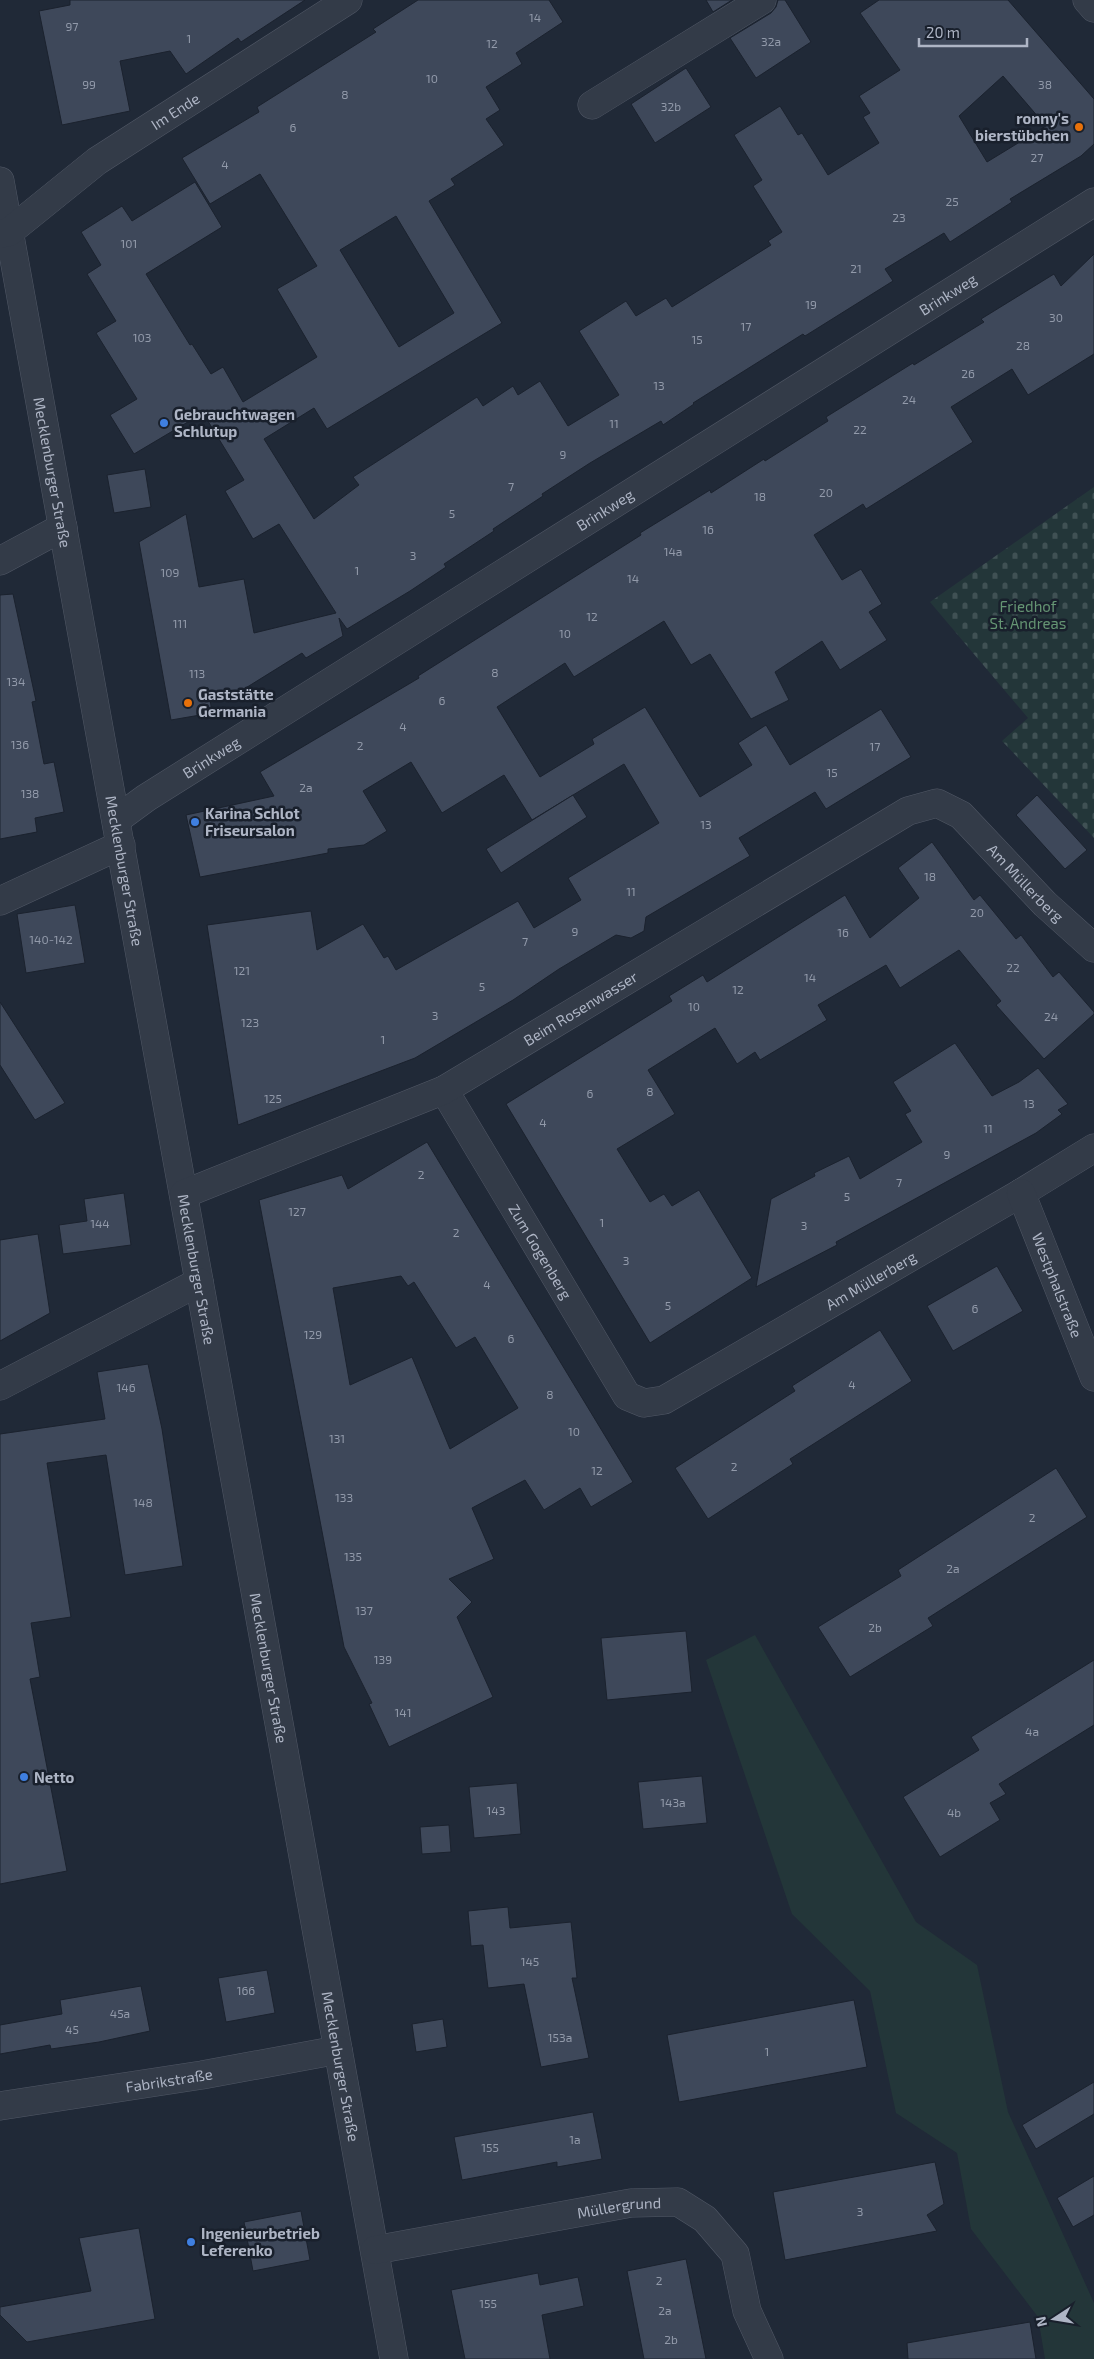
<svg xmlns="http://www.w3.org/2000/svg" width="1094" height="2359" font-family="'Exo 2',sans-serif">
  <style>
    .green { fill: #233639 }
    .cemetery { fill: url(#cemetery-stones) }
    .building { fill: #3e485a; stroke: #1b222e; fill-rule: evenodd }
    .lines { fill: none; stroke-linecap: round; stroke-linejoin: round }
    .minor-casing { stroke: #515866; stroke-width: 29 }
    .minor { stroke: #333b48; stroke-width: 28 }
    .food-dot { fill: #e8710a; stroke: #19202c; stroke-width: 2 }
    .shop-dot { fill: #3f7fe0; stroke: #19202c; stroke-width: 2 }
    .labels { text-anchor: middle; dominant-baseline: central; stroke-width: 5; stroke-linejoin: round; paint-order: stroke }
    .number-label { font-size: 12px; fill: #929aaa }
    .street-label { font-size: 15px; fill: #aeb5c5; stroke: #19202c }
    .poi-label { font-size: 15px; font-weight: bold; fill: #aeb5c5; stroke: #19202c; text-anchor: start }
    .park-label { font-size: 15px; fill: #659573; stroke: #19202c }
  </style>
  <defs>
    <pattern id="cemetery-stones" width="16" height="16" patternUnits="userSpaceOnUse" patternTransform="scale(1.25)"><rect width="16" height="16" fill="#233639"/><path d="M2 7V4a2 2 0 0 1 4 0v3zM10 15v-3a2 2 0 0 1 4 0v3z" fill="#405154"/></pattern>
  </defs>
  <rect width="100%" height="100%" fill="#202937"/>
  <path class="green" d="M755 1635 916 1922 977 1965 1008 2112 1094 2303V2359H1045L1038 2317 971 2229 957 2153 896 2113 870 1991 792 1914 706 1660Z"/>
  <path class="cemetery" d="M1094 487V838L1002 741 1028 718 930 602Z"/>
  <g class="building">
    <path d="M70 0H305L241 42 238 38 186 74 170 51 120 61 130 111 62 125 39 11 70 5Z"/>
    <path d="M418 0H549L563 22 516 53 522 64 486 87 500 110 486 119 504 145 451 179 455 185 429 201 502 323 327 429 314 408 264 439 314 519 359 485 353 477 477 397 483 406 513 386 518 395 540 381 568 426 619 395 579 331 626 301 636 316 666 298 672 307 771 245 768 241 782 232 753 186 762 180 734 135 780 106 798 135 802 133 828 175 879 143 863 117 870 113 859 96 900 70 860 13 879 0H1008L1094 99V144L1081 156 1010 199 1012 202 950 242 944 233 885 269 893 281 805 336 803 334 693 403 694 404 663 425 661 421 590 463 542 494 543 496 493 529 494 531 444 564 446 567 410 591 347 629 339 618 343 636 306 658 302 653 236 694 210 699 212 713 171 720 139 542 186 514 199 587 244 579 254 633 336 613 279 524 253 539 225 491 244 480 203 413 134 454 110 415 137 399 96 333 116 321 87 274 101 265 81 232 122 206 132 221 195 182 222 227 146 274 190 345 192 344 211 374 223 367 243 402 317 357 277 289 317 266 260 174 210 204 182 158 259 112 257 107 376 32 373 29ZM1003 76 1046 126 987 162 959 116ZM396 216 454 313 399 347 340 250Z"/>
    <path d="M706 0H732L713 12Z"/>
    <path d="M778 0H785L811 42 756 78 730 38 771 13 776 7Z"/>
    <path d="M686 68 711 107 655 143 631 104Z"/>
    <path d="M1094 254V354L1028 395 1012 369 951 407 973 442 866 509 863 504 814 535 842 580 861 569 882 604 869 612 887 640 840 670 822 641 775 672 789 700 751 719 710 654 691 665 664 621 574 677 565 663 497 707 540 777 594 744 592 739 645 707 700 797 752 765 738 743 766 725 790 765 881 709 911 757 826 809 815 792 739 838 750 856 646 917 644 931 631 938 616 935 559 969 513 1000 415 1058 238 1125 207 925 311 911 317 950 363 924 384 958 388 956 396 970 518 901 534 928 581 900 568 878 659 823 624 764 532 820 504 775 442 813 411 762 363 791 387 831 364 845 328 849V853L200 877 186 815 274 796 260 772 419 678 418 676 641 535 640 533 710 490 711 493 764 459 765 461 828 421 826 417 913 363 914 365 984 322 981 319 1054 274 1061 286Z"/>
    <path d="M145 469 151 507 114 513 107 475Z"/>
    <path d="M13 594 36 701 32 702 44 764 54 762 64 812 35 818 37 832 0 839V595Z"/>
    <path d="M573 795 587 817 501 873 486 849Z"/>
    <path d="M1037 795 1087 850 1065 869 1016 815Z"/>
    <path d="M932 842 974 900 980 895 1016 939 1021 935 1053 977 1059 972 1094 1012V1014L1044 1059 996 1005 1001 1001 959 950 900 988 886 965 818 1005 827 1020 760 1060 755 1052 737 1064 715 1028 648 1070 675 1114 617 1149 650 1202 664 1194 672 1206 699 1190 752 1278 650 1343 506 1104 672 1001 669 996 703 975 707 982 845 895 870 938 919 898 898 868Z"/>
    <path d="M75 905 85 963 26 973 17 914Z"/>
    <path d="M0 1002 65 1103 35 1120 0 1065Z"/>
    <path d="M955 1043 992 1096 1019 1082 1038 1068 1068 1104 1058 1110 1062 1114 1036 1133 836 1242 837 1245 756 1287 771 1199 815 1176 814 1173 849 1156 860 1179 922 1142 905 1114 911 1111 893 1082Z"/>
    <path d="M427 1142 633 1482 591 1507 580 1488 544 1510 525 1480 472 1508 494 1559 449 1579 472 1602 457 1617 493 1697 389 1747 369 1704 372 1703 344 1647 259 1200 342 1175 348 1189ZM401 1276 408 1286 414 1282 456 1348 475 1337 518 1408 450 1449 412 1357 350 1385 333 1288Z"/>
    <path d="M124 1193 131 1245 63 1254 59 1225 87 1221 84 1199Z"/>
    <path d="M38 1234 50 1313 0 1341V1240Z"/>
    <path d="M997 1266 1023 1311 953 1351 927 1306Z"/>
    <path d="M880 1330 912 1381 790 1459 793 1464 708 1519 675 1468 795 1391 792 1386Z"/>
    <path d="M148 1364 162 1429 183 1566 125 1575 106 1455 47 1463 71 1617 31 1623 40 1677 30 1679 67 1871 0 1884V1434L105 1419 97 1372Z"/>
    <path d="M1056 1468 1087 1517 928 1618 933 1626 850 1677 818 1627 901 1576 898 1570Z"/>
    <path d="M686 1631 692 1692 607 1700 601 1638Z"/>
    <path d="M1094 1660V1725L999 1784 1006 1794 990 1803 1000 1820 940 1857 903 1797 979 1750 971 1737Z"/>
    <path d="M702 1776 707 1823 643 1829 638 1782Z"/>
    <path d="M517 1783 521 1834 474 1838 469 1787Z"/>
    <path d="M449 1825 451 1852 422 1854 420 1827Z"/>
    <path d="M508 1907 510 1928 571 1922 577 1978H572L589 2058 541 2067 524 1984 488 1988 483 1945 471 1946 468 1911Z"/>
    <path d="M267 1970 275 2013 226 2022 218 1978Z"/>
    <path d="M141 1986 150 2031 99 2042 51 2049 50 2045 0 2054V2025L62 2014 60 2000Z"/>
    <path d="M854 2000 867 2067 679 2102 667 2035Z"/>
    <path d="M443 2019 447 2047 416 2052 412 2024Z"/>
    <path d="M1094 2082V2114L1036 2149 1022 2125Z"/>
    <path d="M593 2112 602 2159 557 2167V2162L462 2180 454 2137Z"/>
    <path d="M935 2162 944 2204 927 2215 937 2231 785 2260 773 2192Z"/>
    <path d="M1094 2176V2215L1073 2227 1057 2198Z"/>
    <path d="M301 2211 310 2260 253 2271 244 2222Z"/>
    <path d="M139 2228 155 2319 27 2342 0 2315V2307L91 2291 79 2238Z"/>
    <path d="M686 2259 706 2359H644L627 2271Z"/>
    <path d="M538 2273 540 2285 578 2277 584 2306 542 2315 550 2359H465L451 2290Z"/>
    <path d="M1030 2322 1036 2359H908L907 2343Z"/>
  </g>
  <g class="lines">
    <defs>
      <g id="minor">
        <path d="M1087 0 1094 8"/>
        <path d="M592 105 762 0"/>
        <path id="s1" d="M0 181 394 2359"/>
        <path id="s2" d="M0 234 9 232 97 161 348 0"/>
        <path d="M0 561 63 527"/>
        <path id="s3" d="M116 820 146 798 1094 202"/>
        <path d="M0 901 121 845"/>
        <path id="s4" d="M444 1090 627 1396 644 1403 664 1400 1021 1193 1094 1148"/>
        <path id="s5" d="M1021 1193 1094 1377"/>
        <path id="s6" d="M184 1194 444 1090 908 811 937 803 961 815 1045 904 1094 948"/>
        <path d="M0 1386 199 1282"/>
        <path id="s7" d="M0 2106 202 2075 338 2050"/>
        <path id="s8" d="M375 2250 631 2203 678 2202 705 2219 735 2254 747 2311 769 2359"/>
      </g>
    </defs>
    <use href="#minor" class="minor-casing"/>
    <use href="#minor" class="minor"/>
  </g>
  <g class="food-dot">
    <circle cx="1079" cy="127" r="5"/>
    <circle cx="188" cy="703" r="5"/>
  </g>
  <g class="shop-dot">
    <circle cx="164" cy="423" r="5"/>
    <circle cx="195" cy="822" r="5"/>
    <circle cx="24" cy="1777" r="5"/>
    <circle cx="191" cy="2242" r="5"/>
  </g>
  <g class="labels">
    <g class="number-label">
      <text x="535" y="17">14</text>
      <text x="72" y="26">97</text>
      <text x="189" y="38">1</text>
      <text x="771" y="41">32a</text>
      <text x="492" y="43">12</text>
      <text x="432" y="78">10</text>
      <text x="89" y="84">99</text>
      <text x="1045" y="84">38</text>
      <text x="345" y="94">8</text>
      <text x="671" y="106">32b</text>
      <text x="293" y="127">6</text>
      <text x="1037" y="157">27</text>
      <text x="225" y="164">4</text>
      <text x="952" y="201">25</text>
      <text x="899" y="217">23</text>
      <text x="129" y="243">101</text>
      <text x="856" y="268">21</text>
      <text x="811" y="304">19</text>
      <text x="1056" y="317">30</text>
      <text x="746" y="326">17</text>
      <text x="142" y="337">103</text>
      <text x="697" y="339">15</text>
      <text x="1023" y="345">28</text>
      <text x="968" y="373">26</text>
      <text x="659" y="385">13</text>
      <text x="909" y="399">24</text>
      <text x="614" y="423">11</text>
      <text x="860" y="429">22</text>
      <text x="563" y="454">9</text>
      <text x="511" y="486">7</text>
      <text x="826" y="492">20</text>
      <text x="760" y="496">18</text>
      <text x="452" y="513">5</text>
      <text x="708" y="529">16</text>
      <text x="673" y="551">14a</text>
      <text x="413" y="555">3</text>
      <text x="357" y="570">1</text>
      <text x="170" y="572">109</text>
      <text x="633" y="578">14</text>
      <text x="592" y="616">12</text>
      <text x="180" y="623">111</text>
      <text x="565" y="633">10</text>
      <text x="495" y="672">8</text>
      <text x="197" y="673">113</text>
      <text x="16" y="681">134</text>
      <text x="442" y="700">6</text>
      <text x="403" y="726">4</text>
      <text x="20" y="744">136</text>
      <text x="360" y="745">2</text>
      <text x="875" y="746">17</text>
      <text x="832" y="772">15</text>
      <text x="306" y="787">2a</text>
      <text x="30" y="793">138</text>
      <text x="706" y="824">13</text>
      <text x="930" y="876">18</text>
      <text x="631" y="891">11</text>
      <text x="977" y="912">20</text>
      <text x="575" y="931">9</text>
      <text x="843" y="932">16</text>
      <text x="51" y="939">140-142</text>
      <text x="525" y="941">7</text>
      <text x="1013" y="967">22</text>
      <text x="242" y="970">121</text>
      <text x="810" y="977">14</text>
      <text x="482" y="986">5</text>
      <text x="738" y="989">12</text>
      <text x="694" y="1006">10</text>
      <text x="435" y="1015">3</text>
      <text x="1051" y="1016">24</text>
      <text x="250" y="1022">123</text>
      <text x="383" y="1039">1</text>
      <text x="650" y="1091">8</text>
      <text x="590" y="1093">6</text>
      <text x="273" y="1098">125</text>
      <text x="1029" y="1103">13</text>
      <text x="543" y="1122">4</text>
      <text x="988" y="1128">11</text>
      <text x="947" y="1154">9</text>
      <text x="421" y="1174">2</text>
      <text x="899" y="1182">7</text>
      <text x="847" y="1196">5</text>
      <text x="297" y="1211">127</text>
      <text x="602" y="1222">1</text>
      <text x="100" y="1223">144</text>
      <text x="804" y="1225">3</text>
      <text x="456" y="1232">2</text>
      <text x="626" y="1260">3</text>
      <text x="487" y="1284">4</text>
      <text x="668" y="1305">5</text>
      <text x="975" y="1308">6</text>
      <text x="313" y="1334">129</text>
      <text x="511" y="1338">6</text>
      <text x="852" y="1384">4</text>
      <text x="126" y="1387">146</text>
      <text x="550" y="1394">8</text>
      <text x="574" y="1431">10</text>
      <text x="337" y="1438">131</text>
      <text x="734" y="1466">2</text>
      <text x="597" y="1470">12</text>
      <text x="344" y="1497">133</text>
      <text x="143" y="1502">148</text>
      <text x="1032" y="1517">2</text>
      <text x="353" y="1556">135</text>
      <text x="953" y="1568">2a</text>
      <text x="364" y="1610">137</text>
      <text x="875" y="1627">2b</text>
      <text x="383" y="1659">139</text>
      <text x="403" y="1712">141</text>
      <text x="1032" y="1731">4a</text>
      <text x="673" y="1802">143a</text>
      <text x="496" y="1810">143</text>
      <text x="954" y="1812">4b</text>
      <text x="530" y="1961">145</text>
      <text x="246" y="1990">166</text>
      <text x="120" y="2013">45a</text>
      <text x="72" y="2029">45</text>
      <text x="560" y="2037">153a</text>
      <text x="767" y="2051">1</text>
      <text x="575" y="2139">1a</text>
      <text x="490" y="2147">155</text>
      <text x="860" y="2211">3</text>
      <text x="659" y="2280">2</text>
      <text x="488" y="2303">155</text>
      <text x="665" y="2310">2a</text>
      <text x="671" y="2339">2b</text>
    </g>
    <g class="street-label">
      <text stroke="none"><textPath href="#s2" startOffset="215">Im Ende</textPath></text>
      <text stroke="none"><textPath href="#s3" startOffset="984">Brinkweg</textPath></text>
      <text stroke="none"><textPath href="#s1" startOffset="296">Mecklenburger Straße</textPath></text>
      <text stroke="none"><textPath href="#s3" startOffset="579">Brinkweg</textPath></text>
      <text stroke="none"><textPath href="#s3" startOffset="114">Brinkweg</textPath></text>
      <text stroke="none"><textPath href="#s1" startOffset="701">Mecklenburger Straße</textPath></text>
      <text stroke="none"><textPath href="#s6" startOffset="972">Am Müllerberg</textPath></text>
      <text stroke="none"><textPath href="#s6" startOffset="439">Beim Rosenwasser</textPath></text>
      <text stroke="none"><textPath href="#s4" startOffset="188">Zum Gogenberg</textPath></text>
      <text stroke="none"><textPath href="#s1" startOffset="1106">Mecklenburger Straße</textPath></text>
      <text stroke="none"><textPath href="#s4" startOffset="634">Am Müllerberg</textPath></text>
      <text stroke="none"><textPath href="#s5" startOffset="99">Westphalstraße</textPath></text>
      <text stroke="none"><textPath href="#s1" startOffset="1511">Mecklenburger Straße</textPath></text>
      <text stroke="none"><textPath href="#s1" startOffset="1916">Mecklenburger Straße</textPath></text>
      <text stroke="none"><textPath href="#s7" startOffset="171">Fabrikstraße</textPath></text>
      <text stroke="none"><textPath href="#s8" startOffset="248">Müllergrund</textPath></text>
    </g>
    <g class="poi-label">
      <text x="1069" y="118" text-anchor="end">ronny's<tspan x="1069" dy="17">bierstübchen</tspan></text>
      <text x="174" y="414">Gebrauchtwagen<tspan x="174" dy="17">Schlutup</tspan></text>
      <text x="198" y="694">Gaststätte<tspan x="198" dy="17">Germania</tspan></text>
      <text x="205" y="813">Karina Schlot<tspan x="205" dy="17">Friseursalon</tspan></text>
      <text x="34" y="1777">Netto</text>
      <text x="201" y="2233">Ingenieurbetrieb<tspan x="201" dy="17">Leferenko</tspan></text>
    </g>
    <g class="park-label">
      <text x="1028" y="606">Friedhof<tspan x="1028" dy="17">St. Andreas</tspan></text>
    </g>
  </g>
  <g transform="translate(1054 2319) rotate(258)" stroke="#19202c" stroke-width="4" paint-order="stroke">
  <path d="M0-4L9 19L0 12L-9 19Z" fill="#aeb5c5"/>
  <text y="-8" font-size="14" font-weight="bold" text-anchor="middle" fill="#aeb5c5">N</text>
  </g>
  <path d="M919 38v8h108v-8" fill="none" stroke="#aeb5c5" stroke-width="2.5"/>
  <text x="926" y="38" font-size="15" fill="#aeb5c5" stroke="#19202c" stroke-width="4" paint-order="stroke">20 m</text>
</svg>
